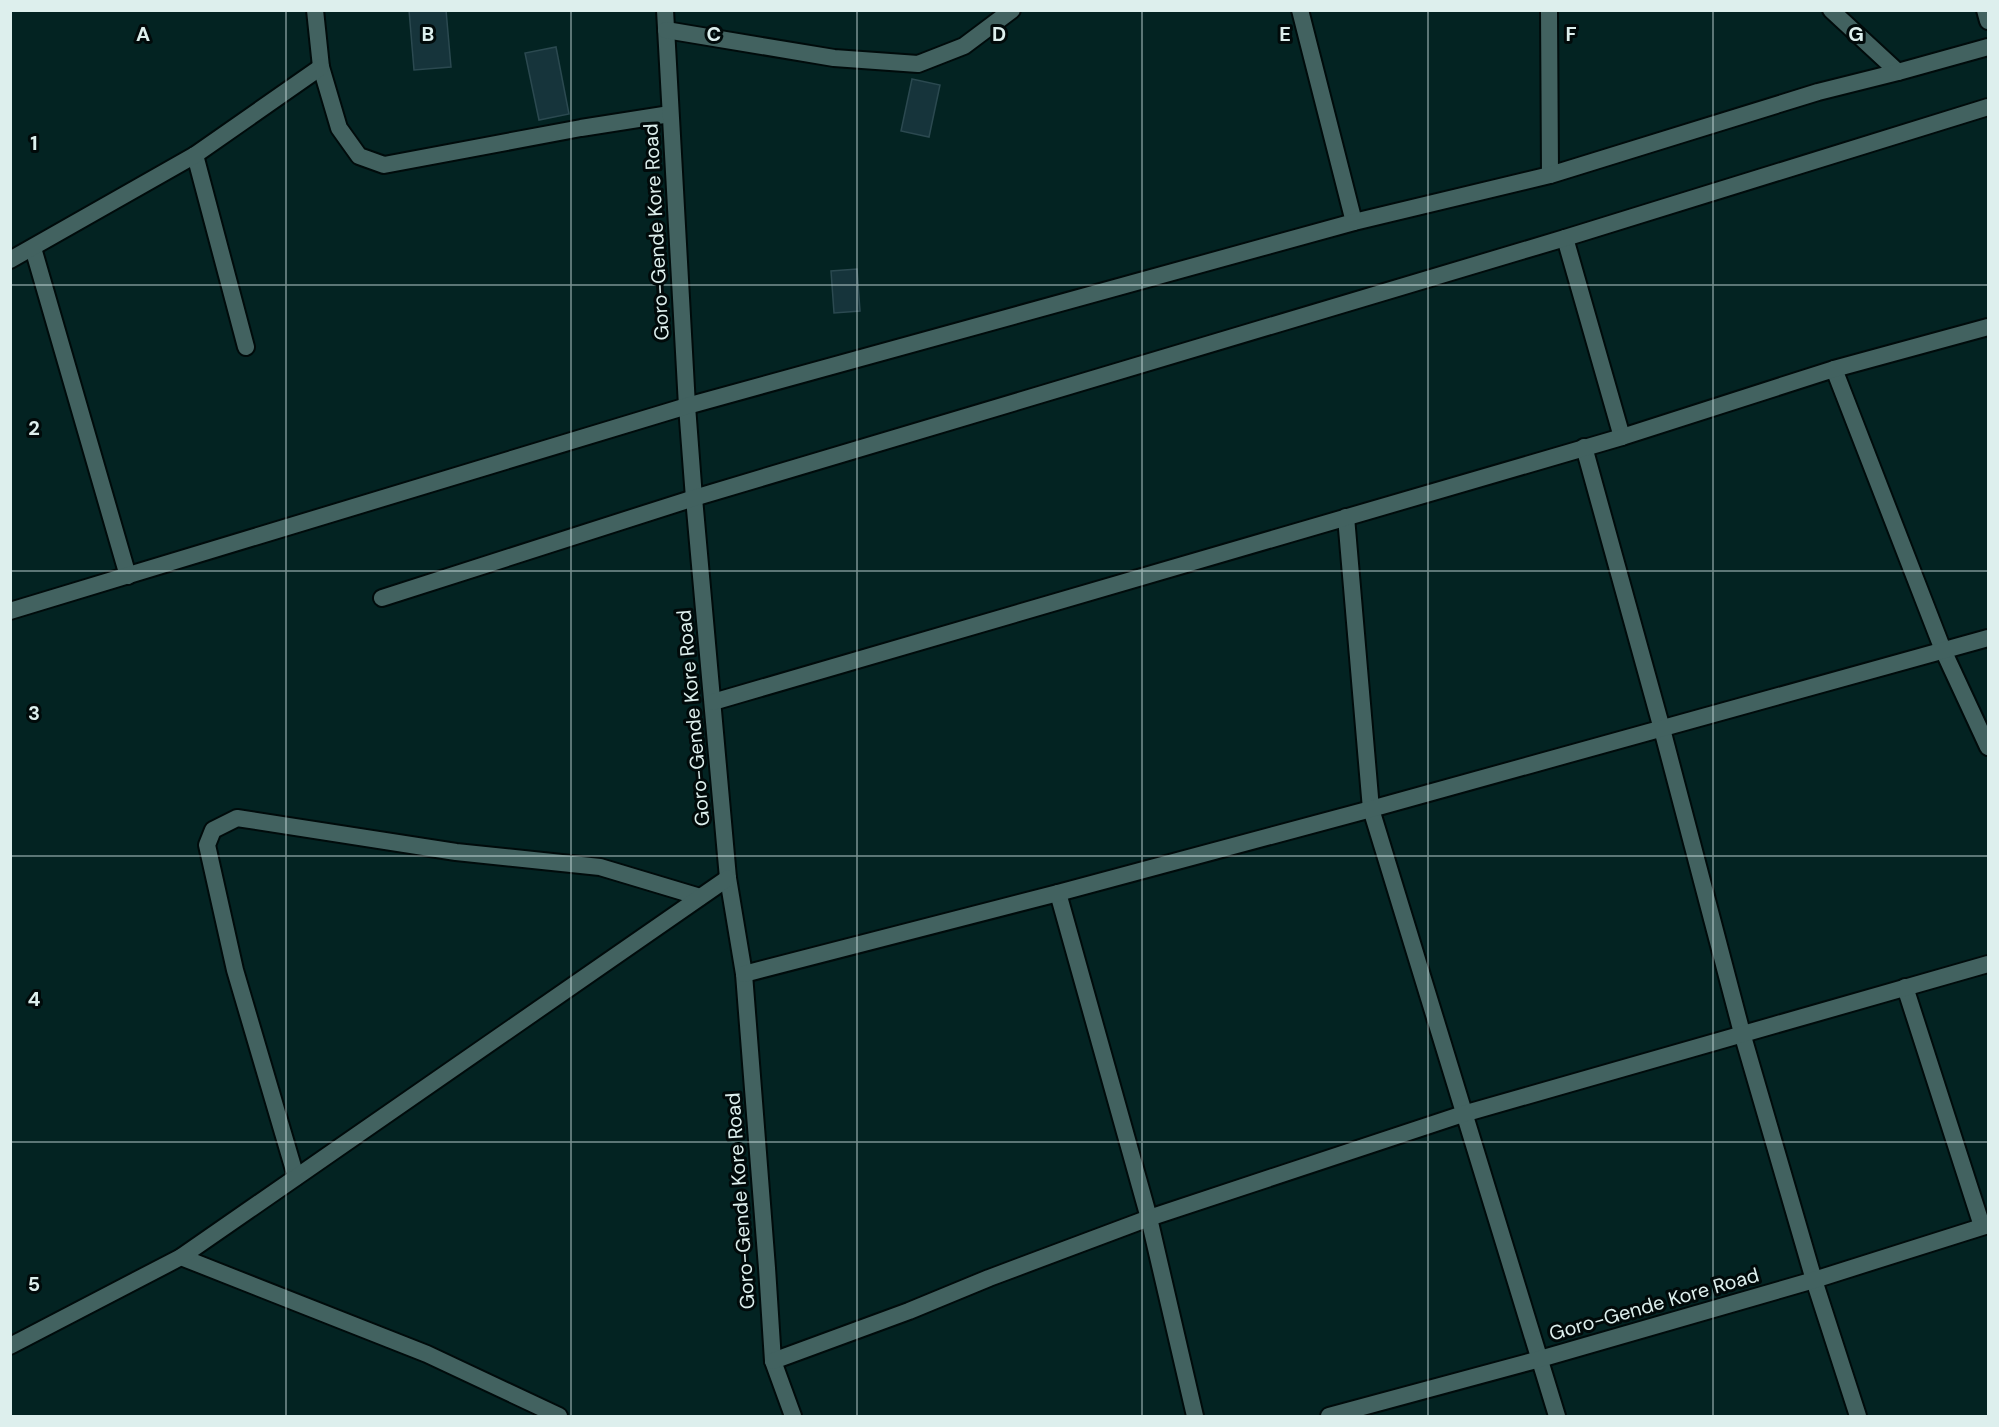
<svg xmlns="http://www.w3.org/2000/svg" width="1999" height="1427" font-family="'DM Sans',sans-serif">
  <style>
    .building { fill: #16343b; stroke: #2b4950; stroke-width: 1.5 }
    .lines { fill: none; stroke-linecap: round; stroke-linejoin: round }
    .minor-casing { stroke: #000b0b; stroke-width: 20 }
    .minor { stroke: #426260; stroke-width: 16 }
    .grid { fill: none; stroke: #ddefed; stroke-width: 1.5; stroke-opacity: 0.55 }
    .labels { text-anchor: middle; dominant-baseline: central; stroke-width: 6; stroke-linejoin: round; paint-order: stroke }
    .street-label { font-size: 20px; fill: #ddefed; stroke: #010a0a }
    .grid-label { font-size: 20px; text-anchor: middle; font-weight: bold; fill: #ddefed; stroke: #010a0a; stroke-width: 6; stroke-linejoin: round; paint-order: stroke }
  </style>
  <rect width="100%" height="100%" fill="#032322"/>
  <g class="building">
    <path d="M409 10H446L451 67 414 70Z"/>
    <path d="M556 47 569 114 539 120 525 53Z"/>
    <path d="M912 79 940 85 929 137 901 131Z"/>
    <path d="M857 269 860 311 834 313 831 271Z"/>
  </g>
  <g class="lines">
    <defs>
      <g id="minor">
        <path d="M315 10 321 67 339 128 359 156 384 165 581 128 670 114"/>
        <path d="M665 10 687 406 694 498 728 878 744 974 767 1268 773 1361 793 1416"/>
        <path d="M1300 10 1354 222"/>
        <path d="M1549 10 1550 175"/>
        <path d="M1831 10 1898 72"/>
        <path d="M1985 10 1988 21"/>
        <path d="M666 30 834 58 918 64 964 46 1012 10"/>
        <path d="M195 155 246 347"/>
        <path d="M1565 238 1622 437"/>
        <path d="M33 248 128 576"/>
        <path d="M10 260 195 155 321 67"/>
        <path d="M1834 369 1943 650 1988 747"/>
        <path d="M1584 447 1662 729 1742 1033 1814 1280 1858 1416"/>
        <path d="M1346 517 1371 809 1557 1416"/>
        <path d="M382 598 694 498 1565 238 1988 107"/>
        <path d="M10 611 687 406 1354 222 1550 175 1818 92 1898 72 1988 47"/>
        <path d="M713 702 1622 437 1834 369 1988 327"/>
        <path d="M1058 893 1149 1218 1195 1416"/>
        <path d="M744 974 1058 893 1371 809 1988 638"/>
        <path d="M1905 987 1982 1226"/>
        <path d="M296 1177 235 970 207 845 213 830 237 818 456 852 600 867 700 897"/>
        <path d="M181 1257 427 1354 559 1416"/>
        <path d="M10 1346 181 1257 728 878"/>
        <path d="M773 1361 909 1311 989 1278 1149 1218 1463 1114 1988 964"/>
        <path d="M1329 1416 1540 1359 1814 1280 1988 1225"/>
      </g>
    </defs>
    <use href="#minor" class="minor-casing"/>
    <use href="#minor" class="minor"/>
  </g>
  <path class="grid" d="M286 10V1416M571 10V1416M857 10V1416M1142 10V1416M1428 10V1416M1713 10V1416M10 285H1988M10 571H1988M10 856H1988M10 1142H1988"/>
  <g class="labels">
    <g class="street-label">
      <text transform="translate(656 232) rotate(-93)">Goro-Gende Kore Road</text>
      <text transform="translate(693 718) rotate(-95)">Goro-Gende Kore Road</text>
      <text transform="translate(740 1201) rotate(-94)">Goro-Gende Kore Road</text>
      <text transform="translate(1654 1304) rotate(-16)">Goro-Gende Kore Road</text>
    </g>
  </g>
  <g class="grid-label">
    <text x="143" y="41">A</text>
    <text x="428" y="41">B</text>
    <text x="714" y="41">C</text>
    <text x="999" y="41">D</text>
    <text x="1285" y="41">E</text>
    <text x="1571" y="41">F</text>
    <text x="1856" y="41">G</text>
    <text x="34" y="150">1</text>
    <text x="34" y="435">2</text>
    <text x="34" y="720">3</text>
    <text x="34" y="1006">4</text>
    <text x="34" y="1291">5</text>
  </g>
  <rect width="1999" height="1427" fill="none" stroke="#ddefed" stroke-width="24"/>
</svg>
